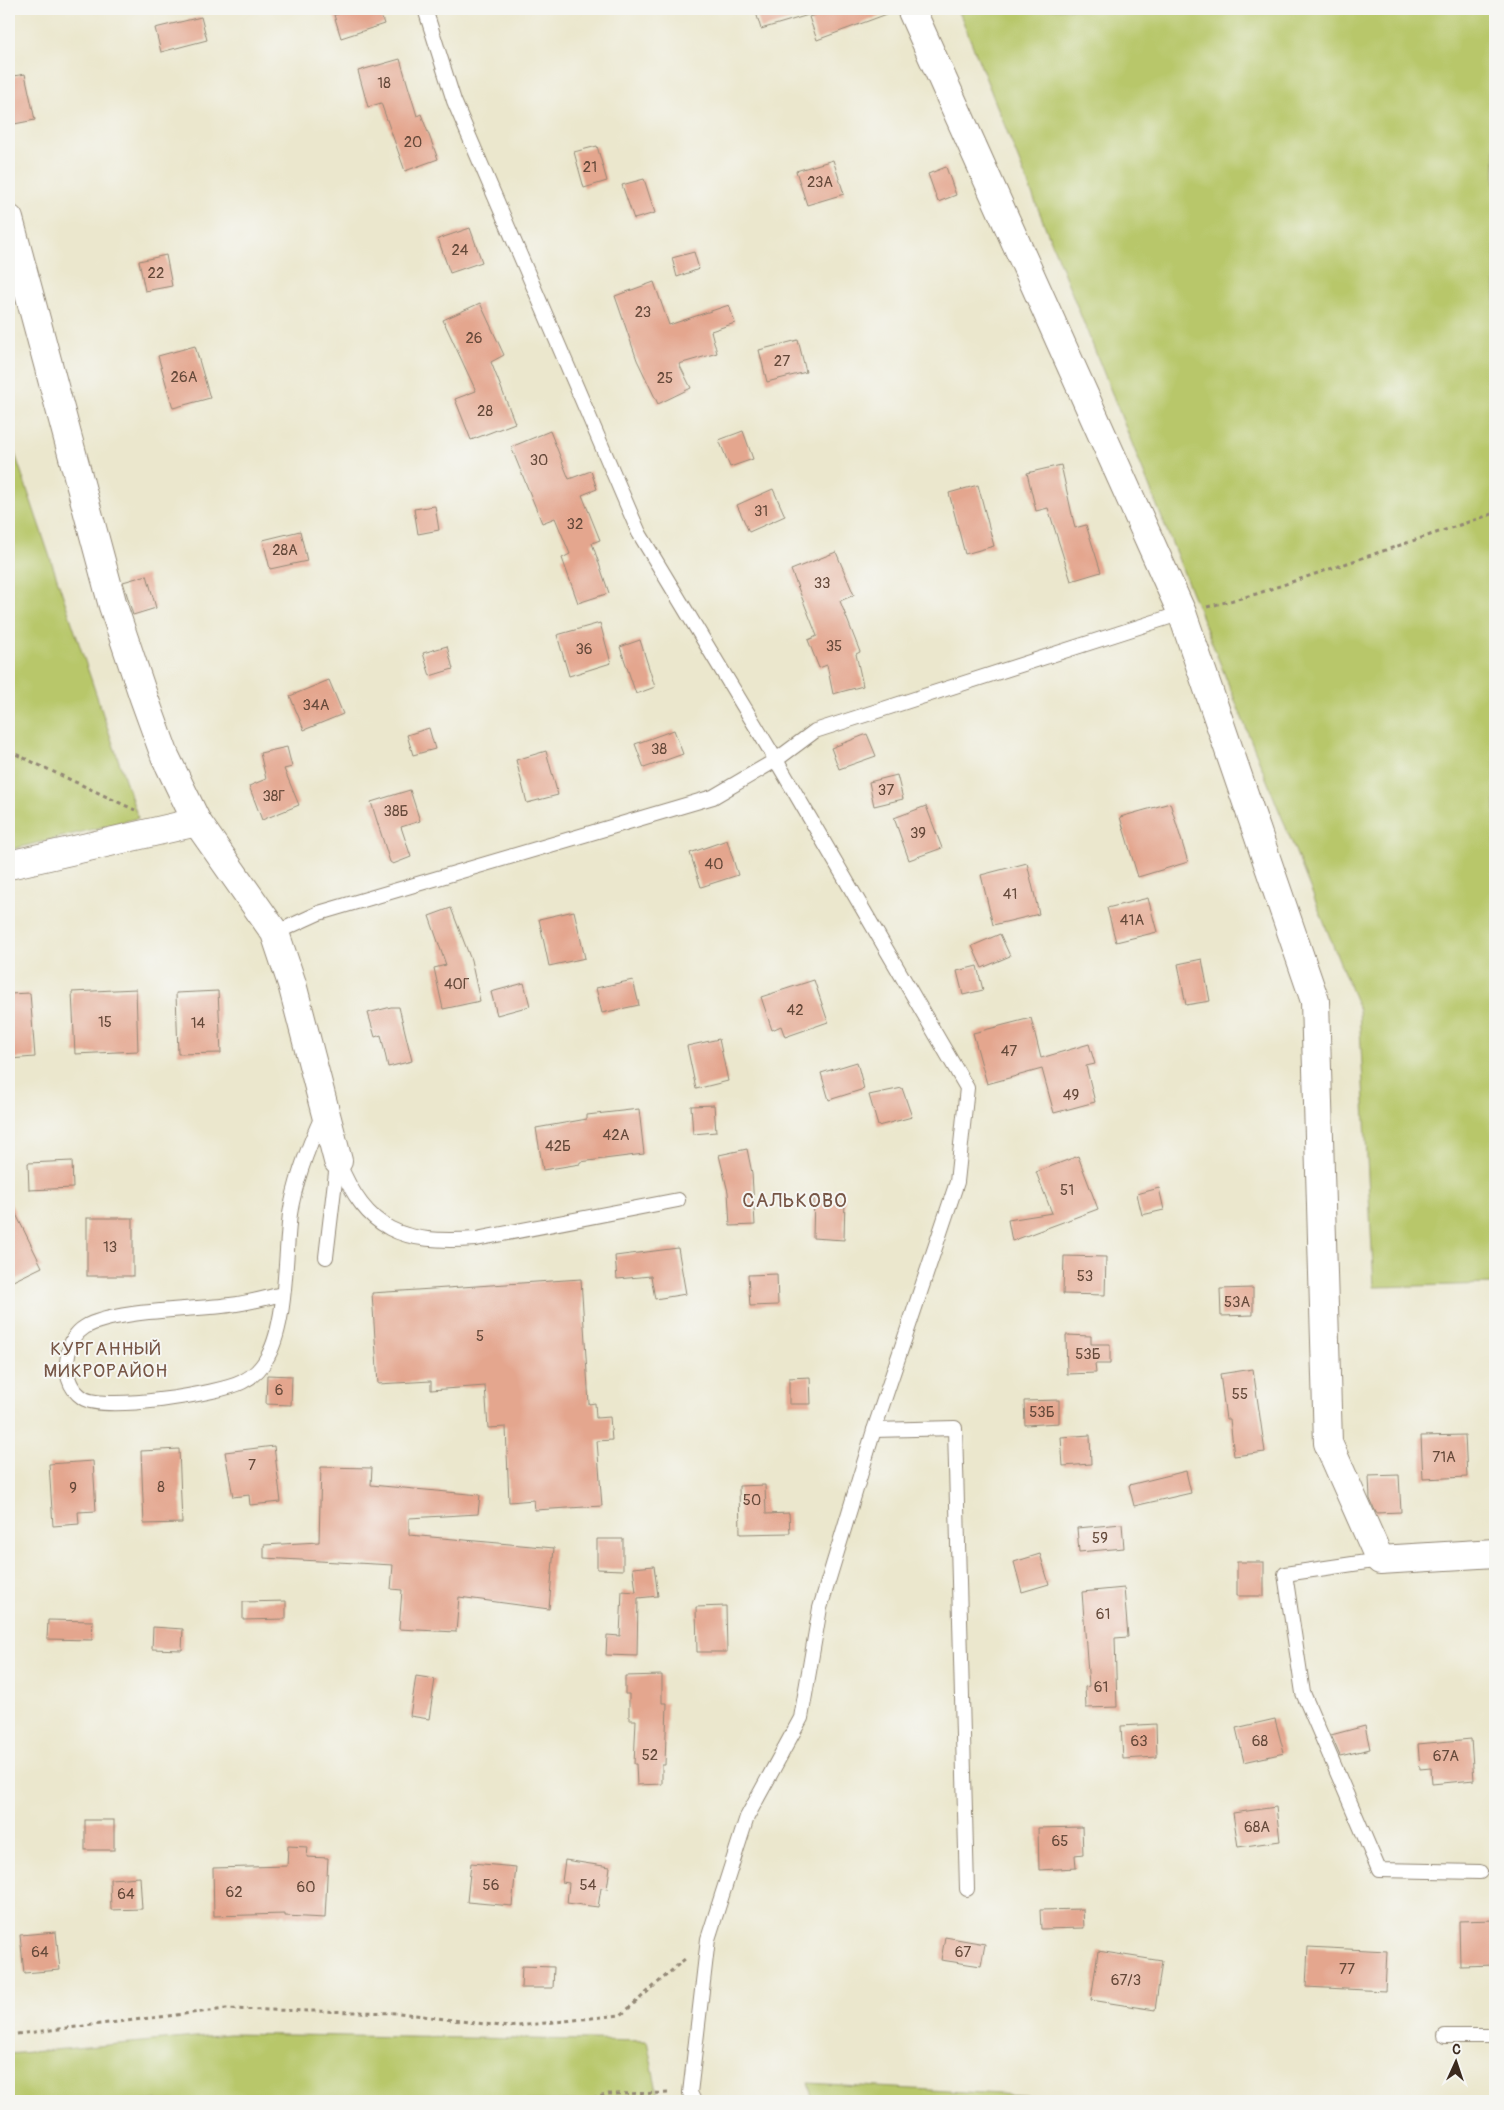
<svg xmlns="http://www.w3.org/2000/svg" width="1504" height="2110" font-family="Pangolin,sans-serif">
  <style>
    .green { fill: #b8c76a; stroke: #7a7844 }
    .building { fill: #e4a68e }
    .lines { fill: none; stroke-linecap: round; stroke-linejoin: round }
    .lane-casing { stroke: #938876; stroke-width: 16 }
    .street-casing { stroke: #938876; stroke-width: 30 }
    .path { stroke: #938876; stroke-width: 3; stroke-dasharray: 4 4; stroke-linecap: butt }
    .lane { stroke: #fff; stroke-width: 14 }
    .street { stroke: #fff; stroke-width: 28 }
    .labels { text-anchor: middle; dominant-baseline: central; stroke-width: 4; stroke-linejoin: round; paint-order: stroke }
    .number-label { font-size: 15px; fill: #65493a }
    .neighbourhood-label { font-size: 19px; letter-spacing: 1px; fill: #765545; stroke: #f6f6f2 }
    .quarter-label { font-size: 20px; letter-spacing: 1px; fill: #765545; stroke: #f6f6f2 }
  </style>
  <rect width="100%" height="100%" fill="#f6f6f2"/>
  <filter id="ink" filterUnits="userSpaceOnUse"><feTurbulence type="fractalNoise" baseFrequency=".02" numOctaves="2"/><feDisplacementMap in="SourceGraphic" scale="10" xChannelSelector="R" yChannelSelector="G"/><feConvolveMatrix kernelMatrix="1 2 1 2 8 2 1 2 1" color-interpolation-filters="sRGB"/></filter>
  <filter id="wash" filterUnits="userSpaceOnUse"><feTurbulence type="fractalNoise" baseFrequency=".0096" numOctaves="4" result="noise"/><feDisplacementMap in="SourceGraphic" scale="20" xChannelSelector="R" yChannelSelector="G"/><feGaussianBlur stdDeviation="1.12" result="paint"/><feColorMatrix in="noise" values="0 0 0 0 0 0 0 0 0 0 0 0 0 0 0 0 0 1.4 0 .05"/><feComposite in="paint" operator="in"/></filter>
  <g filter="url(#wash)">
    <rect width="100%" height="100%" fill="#ebe7cd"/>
    <g class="green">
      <path d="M958 9H1495V1284L1374 1287 1359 1010Z"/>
      <path d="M9 436 138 818 9 850Z"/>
      <path d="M229 2034 647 2041 659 2101H9V2054Z"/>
      <path d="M808 2083 1123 2101H813Z"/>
    </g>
    <g id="blocks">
      <g class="building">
        <path d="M356 9H379L384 24 341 38 334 15Z"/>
        <path d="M755 9H812V14L761 29Z"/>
        <path d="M832 9H895V11L817 40 809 17Z"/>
        <path d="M201 17 207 40 161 52 155 28Z"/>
        <path d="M400 59 417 116 421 114 438 159 405 171 381 103 368 107 358 71Z"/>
        <path d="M25 74 35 120 9 125V77Z"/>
        <path d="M597 146 607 181 584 188 574 152Z"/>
        <path d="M833 160 844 194 807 205 796 171Z"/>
        <path d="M946 167 956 195 938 202 928 174Z"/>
        <path d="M644 179 655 213 634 219 622 185Z"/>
        <path d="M470 228 482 262 450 273 438 239Z"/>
        <path d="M694 252 699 269 677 277 672 258Z"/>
        <path d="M166 255 172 286 145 291 139 261Z"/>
        <path d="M654 282 669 325 729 305 735 323 711 331 717 353 679 364 691 388 658 404 637 360 615 296Z"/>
        <path d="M480 303 504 355 491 362 515 423 471 440 455 399 476 391 443 320Z"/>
        <path d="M798 340 806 372 767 382 759 350Z"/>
        <path d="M195 346 210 398 173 408 158 356Z"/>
        <path d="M550 431 569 479 591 471 597 489 582 495 600 540 592 543 609 593 578 603 562 558 570 554 555 518 542 523 511 447Z"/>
        <path d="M743 431 753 459 730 467 719 440Z"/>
        <path d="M1061 465 1075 528 1086 525 1101 572 1071 581 1048 508 1036 511 1027 473Z"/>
        <path d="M978 485 994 546 965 554 949 493Z"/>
        <path d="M773 489 785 516 749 532 737 505Z"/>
        <path d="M435 506 439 530 418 534 414 509Z"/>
        <path d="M300 531 307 561 270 569 263 540Z"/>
        <path d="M836 552 854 595 840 601 860 652 856 654 863 686 833 694 827 665 819 668 808 640 817 636 791 570Z"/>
        <path d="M147 575 156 608 133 615 123 582Z"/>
        <path d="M600 623 611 663 569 676 557 635Z"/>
        <path d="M640 640 655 687 636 694 620 647Z"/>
        <path d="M447 646 453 669 430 676 423 653Z"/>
        <path d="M329 680 343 714 304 730 290 696Z"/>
        <path d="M429 728 435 749 413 755 407 735Z"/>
        <path d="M674 730 683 754 644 768 635 744Z"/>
        <path d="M867 734 876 756 839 769 831 748Z"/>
        <path d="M287 747 292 767 284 769 299 805 262 820 249 786 266 779 260 753Z"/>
        <path d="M546 751 558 795 527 803 516 760Z"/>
        <path d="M897 775 903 799 874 806 869 782Z"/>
        <path d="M410 790 420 821 401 827 411 857 393 864 390 862 371 802Z"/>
        <path d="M1170 803 1188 862 1138 877 1120 817Z"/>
        <path d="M926 806 942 848 909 860 894 818Z"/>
        <path d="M727 840 738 875 701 887 690 853Z"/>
        <path d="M1027 863 1039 914 993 925 981 875Z"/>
        <path d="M1148 898 1157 932 1116 942 1107 908Z"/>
        <path d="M451 908 471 960 480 1001 443 1009 434 968 446 965 429 916Z"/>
        <path d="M574 911 585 958 549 966 539 919Z"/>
        <path d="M1000 934 1010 956 982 968 972 946Z"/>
        <path d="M1202 959 1210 1001 1186 1005 1178 964Z"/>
        <path d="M977 966 983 990 963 995 957 971Z"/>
        <path d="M633 980 639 1005 602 1013 596 988Z"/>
        <path d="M814 980 828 1022 785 1037 781 1026 772 1030 761 997Z"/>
        <path d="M524 983 530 1006 497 1015 491 992Z"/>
        <path d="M136 989 138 1051 75 1054 72 992Z"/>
        <path d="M218 991 221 1053 178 1054 176 993Z"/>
        <path d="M30 993 35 1057 9 1059V994Z"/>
        <path d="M391 1007H399L412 1061 388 1067 381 1035 375 1037 368 1013Z"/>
        <path d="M1031 1018 1041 1058 1089 1044 1095 1064 1086 1066 1095 1102 1054 1113 1042 1069 987 1084 973 1033Z"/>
        <path d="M719 1039 728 1081 696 1089 687 1046Z"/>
        <path d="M857 1062 864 1089 829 1100 821 1073Z"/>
        <path d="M902 1088 912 1117 878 1126 869 1095Z"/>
        <path d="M714 1105 716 1132 693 1134 691 1106Z"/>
        <path d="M639 1109 644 1154 580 1162V1164L543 1170 536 1128 587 1119V1115Z"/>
        <path d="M747 1149 752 1173 755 1225 730 1226 728 1192 719 1155Z"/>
        <path d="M1078 1156 1098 1209 1012 1241 1008 1220 1052 1213 1036 1172Z"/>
        <path d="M72 1161 73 1188 29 1190 28 1163Z"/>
        <path d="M1159 1188 1164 1210 1142 1215 1137 1194Z"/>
        <path d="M814 1197 845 1198 844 1240 813 1238Z"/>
        <path d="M9 1200 42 1267 9 1283Z"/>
        <rect x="87" y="1218" width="46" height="58"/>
        <path d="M678 1248 686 1294 655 1299 651 1276 617 1279 615 1256Z"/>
        <path d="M1064 1256 1106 1257 1105 1295 1063 1294Z"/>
        <path d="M777 1274 778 1305 750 1306 748 1275Z"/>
        <path d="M581 1279 589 1404 595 1403 596 1418 610 1417 612 1440 597 1441 602 1506 535 1510 534 1500 509 1502 506 1427 488 1428 485 1386 431 1390V1381L378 1384 372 1293Z"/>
        <path d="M1253 1288V1315L1221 1316 1220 1289Z"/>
        <path d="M1066 1335 1091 1336V1344H1110V1364H1095L1096 1373 1067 1374Z"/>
        <path d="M1253 1369 1265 1452 1234 1456 1230 1419H1226L1220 1374Z"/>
        <path d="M267 1375 292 1376 291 1405 266 1404Z"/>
        <path d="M810 1377 811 1404H789V1378Z"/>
        <path d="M1059 1400V1423L1025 1425 1024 1401Z"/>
        <path d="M1090 1435 1091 1464 1063 1466 1061 1437Z"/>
        <path d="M1465 1435 1467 1477 1423 1479 1421 1436Z"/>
        <path d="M274 1446 281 1502 250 1505 249 1495 233 1497 225 1452Z"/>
        <path d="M179 1449 182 1523 144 1524 141 1451Z"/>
        <path d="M93 1461 96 1511 78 1512 79 1524 53 1526 49 1464Z"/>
        <path d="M321 1467 372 1468 371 1485 480 1495 478 1514 409 1518V1535L554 1548 549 1609 459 1597 456 1632 399 1629 402 1590 391 1589 393 1565 264 1558V1545L319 1542Z"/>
        <path d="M1186 1471 1191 1493 1134 1506 1129 1485Z"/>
        <path d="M1399 1475 1401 1512 1376 1513 1370 1499 1369 1476Z"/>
        <path d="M765 1485 766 1514 789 1513 790 1533 740 1534 739 1486Z"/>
        <path d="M1122 1524 1124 1548 1079 1552 1077 1528Z"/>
        <path d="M597 1539H623V1570L597 1569Z"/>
        <path d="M1040 1554 1049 1584 1022 1592 1014 1562Z"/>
        <rect x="1237" y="1562" width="27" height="34"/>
        <path d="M654 1566 658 1596 638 1598 637 1656 606 1655 607 1635 620 1636 622 1591 636 1592 633 1568Z"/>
        <path d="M1124 1588 1128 1637 1115 1638 1117 1707 1086 1708 1085 1687 1089 1686 1082 1592Z"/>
        <path d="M286 1601V1619L243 1620V1602Z"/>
        <path d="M726 1606 727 1652H697L696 1607Z"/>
        <path d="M48 1620 93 1621 92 1640 47 1639Z"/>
        <path d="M153 1627 183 1629 182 1650 152 1649Z"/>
        <path d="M662 1675V1703H667L665 1765H662V1784L637 1785 636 1764H634L636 1720H629V1694H625V1676Z"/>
        <path d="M416 1676 435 1679 429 1719 410 1716Z"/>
        <path d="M1275 1719 1284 1753 1244 1762 1236 1728Z"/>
        <path d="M1156 1724 1157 1757 1123 1759 1121 1726Z"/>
        <path d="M1365 1726 1370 1749 1340 1756 1331 1735Z"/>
        <path d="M1471 1739 1474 1780 1432 1784 1431 1768 1420 1769 1418 1744Z"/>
        <path d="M1276 1807 1280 1841 1238 1847 1233 1813Z"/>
        <rect x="85" y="1820" width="29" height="30"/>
        <path d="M1082 1827 1083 1854 1075 1855 1076 1868 1039 1870 1038 1828Z"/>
        <path d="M288 1846 308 1847 307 1857 328 1858 325 1918 285 1916V1914L214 1916 213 1868 287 1866Z"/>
        <path d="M565 1860 610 1867 607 1889 601 1888 598 1907 567 1903 569 1883 562 1882Z"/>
        <path d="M471 1863 516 1867 512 1906 467 1902Z"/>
        <path d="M140 1877 142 1909 111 1910 110 1879Z"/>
        <path d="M1083 1909 1084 1928 1041 1929 1040 1910Z"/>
        <path d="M1495 1920V1965L1460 1966 1459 1921Z"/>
        <path d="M56 1932 60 1970 24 1973 20 1935Z"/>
        <path d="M945 1937 985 1944 981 1966 941 1960Z"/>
        <path d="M1308 1947 1387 1951 1385 1991 1306 1987Z"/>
        <path d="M1098 1951 1162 1961 1155 2010 1091 2000Z"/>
        <path d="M522 1966 554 1967 553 1988H521Z"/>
      </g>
    </g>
  </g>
  <g filter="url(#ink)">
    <use href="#blocks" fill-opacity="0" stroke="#938876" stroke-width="1"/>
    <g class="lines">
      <defs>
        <g id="lane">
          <path d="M425 9 454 101 639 533 776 760 967 1088 957 1182 874 1430 820 1608 801 1718 747 1817 708 1939 690 2093 694 2101"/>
          <path d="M275 933 319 913 713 797 776 760 815 731 1182 613"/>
          <path d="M338 1161C367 1232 402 1244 476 1239L678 1200"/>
          <path d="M326 1257 337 1164"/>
          <path d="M282 1294C265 1298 248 1303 230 1305 194 1310 113 1310 85 1327 75 1333 70 1343 68 1355 65 1371 68 1388 83 1398 104 1412 219 1394 242 1382 254 1376 262 1368 268 1356 287 1321 285 1255 290 1214 295 1180 309 1145 323 1114"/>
          <path d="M874 1430 955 1428 967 1889"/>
          <path d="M1380 1560 1285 1574 1303 1693 1379 1870 1480 1872"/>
          <path d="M1445 2036H1495"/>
        </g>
        <g id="street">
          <path d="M911 9 1182 613 1315 1001 1328 1443 1380 1560 1495 1553"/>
          <path d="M9 219 113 606 144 698 165 756 197 822 275 933 292 984 338 1161"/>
          <path d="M9 865 197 822"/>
        </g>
      </defs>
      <use href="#lane" class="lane-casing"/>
      <use href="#street" class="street-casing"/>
      <g class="path">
        <path d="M1207 607 1256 594 1495 513"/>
        <path d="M9 751 135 810"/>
        <path d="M9 2035 226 2009 399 2013 508 2027 621 2015 686 1958"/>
        <path d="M585 2101 609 2094 672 2093"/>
      </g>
      <use href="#lane" class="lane"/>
      <use href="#street" class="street"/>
    </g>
  </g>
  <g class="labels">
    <g class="number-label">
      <text x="384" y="83">18</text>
      <text x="413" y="142">20</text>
      <text x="590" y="167">21</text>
      <text x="820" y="182">23А</text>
      <text x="460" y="250">24</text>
      <text x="156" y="273">22</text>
      <text x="643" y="312">23</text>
      <text x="474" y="338">26</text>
      <text x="782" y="361">27</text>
      <text x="184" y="377">26А</text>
      <text x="665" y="378">25</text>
      <text x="485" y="411">28</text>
      <text x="539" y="460">30</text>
      <text x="761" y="511">31</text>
      <text x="575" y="524">32</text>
      <text x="285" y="550">28А</text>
      <text x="822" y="583">33</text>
      <text x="834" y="646">35</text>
      <text x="584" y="649">36</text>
      <text x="316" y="705">34А</text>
      <text x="659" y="749">38</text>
      <text x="886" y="790">37</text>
      <text x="274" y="796">38Г</text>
      <text x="396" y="811">38Б</text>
      <text x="918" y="833">39</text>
      <text x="714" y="864">40</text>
      <text x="1010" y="894">41</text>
      <text x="1132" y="920">41А</text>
      <text x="457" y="984">40Г</text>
      <text x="795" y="1010">42</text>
      <text x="105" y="1022">15</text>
      <text x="198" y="1023">14</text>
      <text x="1009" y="1051">47</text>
      <text x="1071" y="1095">49</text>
      <text x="616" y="1135">42А</text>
      <text x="558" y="1146">42Б</text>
      <text x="1067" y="1190">51</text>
      <text x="110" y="1247">13</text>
      <text x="1085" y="1276">53</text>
      <text x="1237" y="1302">53А</text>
      <text x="480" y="1336">5</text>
      <text x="1088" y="1354">53Б</text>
      <text x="279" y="1390">6</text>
      <text x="1240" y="1394">55</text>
      <text x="1042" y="1412">53Б</text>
      <text x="1444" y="1457">71А</text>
      <text x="252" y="1465">7</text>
      <text x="161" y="1487">8</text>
      <text x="73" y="1488">9</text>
      <text x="752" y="1500">50</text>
      <text x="1100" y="1538">59</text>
      <text x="1103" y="1614">61</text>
      <text x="1101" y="1687">61</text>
      <text x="1139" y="1741">63</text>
      <text x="1260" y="1741">68</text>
      <text x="650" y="1755">52</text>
      <text x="1446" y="1756">67А</text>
      <text x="1257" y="1827">68А</text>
      <text x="1060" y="1841">65</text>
      <text x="491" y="1885">56</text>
      <text x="588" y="1885">54</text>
      <text x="306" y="1887">60</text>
      <text x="234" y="1892">62</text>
      <text x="126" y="1894">64</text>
      <text x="40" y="1952">64</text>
      <text x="963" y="1952">67</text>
      <text x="1347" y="1969">77</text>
      <text x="1126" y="1980">67/3</text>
    </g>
    <g class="neighbourhood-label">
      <text x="106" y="1349">КУРГАННЫЙ<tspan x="106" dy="22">МИКРОРАЙОН</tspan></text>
    </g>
    <g class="quarter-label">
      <text x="795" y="1200">САЛЬКОВО</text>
    </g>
  </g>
  <rect width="1504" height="2110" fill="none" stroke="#f6f6f2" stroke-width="30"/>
  <g transform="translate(1456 2062) rotate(3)" stroke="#f6f6f2" stroke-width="4" paint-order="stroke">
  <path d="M0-4L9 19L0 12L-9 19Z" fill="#3b2a1e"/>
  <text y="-8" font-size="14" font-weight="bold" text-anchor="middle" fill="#3b2a1e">С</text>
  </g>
</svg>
